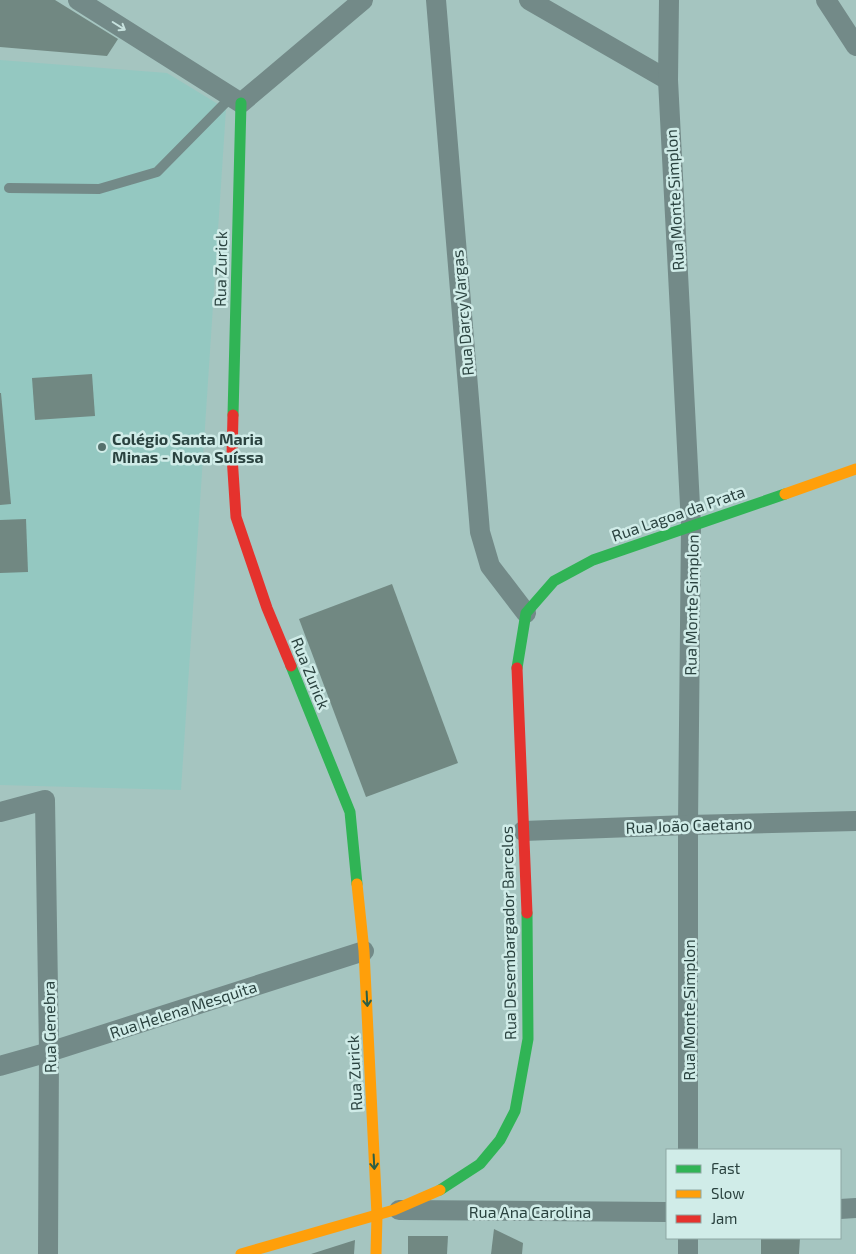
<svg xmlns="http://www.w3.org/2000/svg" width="856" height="1254" font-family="'Exo 2',sans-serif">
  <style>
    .built { fill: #94c8c1 }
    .building { fill: #718882 }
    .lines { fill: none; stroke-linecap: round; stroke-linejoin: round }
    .lane { stroke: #738a88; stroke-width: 10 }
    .street { stroke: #738a88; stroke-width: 20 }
    .fast { stroke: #30b455; stroke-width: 11 }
    .slow { stroke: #ff9f0a; stroke-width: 11 }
    .jam { stroke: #e5322d; stroke-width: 11 }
    .oneway { stroke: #c7e2de }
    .oneway2 { stroke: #2c5e44 }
    .poi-dot { fill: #55706c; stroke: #d0ece8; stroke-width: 2 }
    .labels { text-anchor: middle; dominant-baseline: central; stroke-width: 5; stroke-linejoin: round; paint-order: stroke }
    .street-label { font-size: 16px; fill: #2a423f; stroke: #d0ece8 }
    .poi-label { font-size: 16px; font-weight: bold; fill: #2a423f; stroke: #d0ece8; text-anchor: start }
  </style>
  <rect width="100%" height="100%" fill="#a5c5c0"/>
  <path class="built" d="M0 60 167 73 226 109 181 790 0 785Z"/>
  <g class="building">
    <path d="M0 0H55L118 39 107 56 0 47Z"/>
    <path d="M92 374 95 416 35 420 32 378Z"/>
    <path d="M0 393H1L11 504 0 505Z"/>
    <path d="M26 519 28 572 0 573V520Z"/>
    <path d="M392 584 458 763 366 797 299 619Z"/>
    <path d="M494 1229 523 1243 522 1254H491Z"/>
    <path d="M408 1236H448L447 1254H408Z"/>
    <path d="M761 1238H800L799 1254H761Z"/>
    <path d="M355 1240 354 1254H311Z"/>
  </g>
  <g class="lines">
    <path class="lane" d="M9 188 99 189 157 172 231 97"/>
    <g class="street">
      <path d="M78 0 241 103 363 0"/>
      <path d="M436 0 480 532 490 566 526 613"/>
      <path d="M529 0 668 80"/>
      <path d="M669 0 668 80 691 525 688 825V1150"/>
      <path d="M826 0 856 46"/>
      <path d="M0 812 45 800 49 1052 48 1254"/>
      <path d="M523 831 688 825 856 821"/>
      <path d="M0 1066 49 1052 364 951"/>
      <path d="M840 1209 856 1208"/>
      <path d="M399 1210 667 1212"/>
      <path d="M688 1254V1238"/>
    </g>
    <g class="fast">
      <path d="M233 415 241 103"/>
      <path d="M291 666 350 812 357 884"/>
      <path d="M517 668 526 613 554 581 593 560 785 494"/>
      <path d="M440 1190 480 1164 500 1140 515 1111 528 1039 527 913"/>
    </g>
    <g class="slow">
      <path d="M785 494 856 469"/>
      <path d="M357 884 364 951 377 1215 376 1254"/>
      <path d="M241 1254 394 1210 440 1190"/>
    </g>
    <g class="jam">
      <path d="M233 415 232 456 236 517 267 608 291 666"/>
      <path d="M517 668 527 913"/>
    </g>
  </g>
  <defs><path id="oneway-shaft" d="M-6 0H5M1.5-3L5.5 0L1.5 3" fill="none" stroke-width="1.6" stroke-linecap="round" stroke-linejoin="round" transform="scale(1.25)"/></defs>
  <use class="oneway" href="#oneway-shaft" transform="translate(119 26) rotate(32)"/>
  <g class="oneway2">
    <use href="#oneway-shaft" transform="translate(367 999) rotate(87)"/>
    <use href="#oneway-shaft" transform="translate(374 1162) rotate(87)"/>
  </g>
  <circle class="poi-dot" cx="102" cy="447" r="5"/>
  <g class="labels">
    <g class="street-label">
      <text transform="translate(674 200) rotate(-93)">Rua Monte Simplon</text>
      <text transform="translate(220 269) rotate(-89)">Rua Zurick</text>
      <text transform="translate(462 313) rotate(-95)">Rua Darcy Vargas</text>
      <text transform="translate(678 513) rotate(-19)">Rua Lagoa da Prata</text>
      <text transform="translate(691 605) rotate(-89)">Rua Monte Simplon</text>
      <text transform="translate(311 673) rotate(68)">Rua Zurick</text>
      <text transform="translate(689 825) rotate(-2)">Rua João Caetano</text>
      <text transform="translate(508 933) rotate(-91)">Rua Desembargador Barcelos</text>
      <text transform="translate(183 1009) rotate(-18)">Rua Helena Mesquita</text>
      <text transform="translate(688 1010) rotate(-90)">Rua Monte Simplon</text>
      <text transform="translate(49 1027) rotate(-91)">Rua Genebra</text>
      <text transform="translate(354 1073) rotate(-93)">Rua Zurick</text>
      <text x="530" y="1211">Rua Ana Carolina</text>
    </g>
    <g class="poi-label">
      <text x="112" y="438">Colégio Santa Maria<tspan x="112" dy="18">Minas - Nova Suíssa</tspan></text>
    </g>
  </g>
  <rect x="666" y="1149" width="175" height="90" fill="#d0ece8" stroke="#8ea8a4"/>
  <rect x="676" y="1165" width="25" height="8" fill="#30b455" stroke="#8ea8a4"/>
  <text x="711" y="1174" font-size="15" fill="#2a423f">Fast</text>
  <rect x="676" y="1190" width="25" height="8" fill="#ff9f0a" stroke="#8ea8a4"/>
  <text x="711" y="1199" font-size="15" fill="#2a423f">Slow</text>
  <rect x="676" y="1215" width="25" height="8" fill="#e5322d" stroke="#8ea8a4"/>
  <text x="711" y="1224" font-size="15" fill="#2a423f">Jam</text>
</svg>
